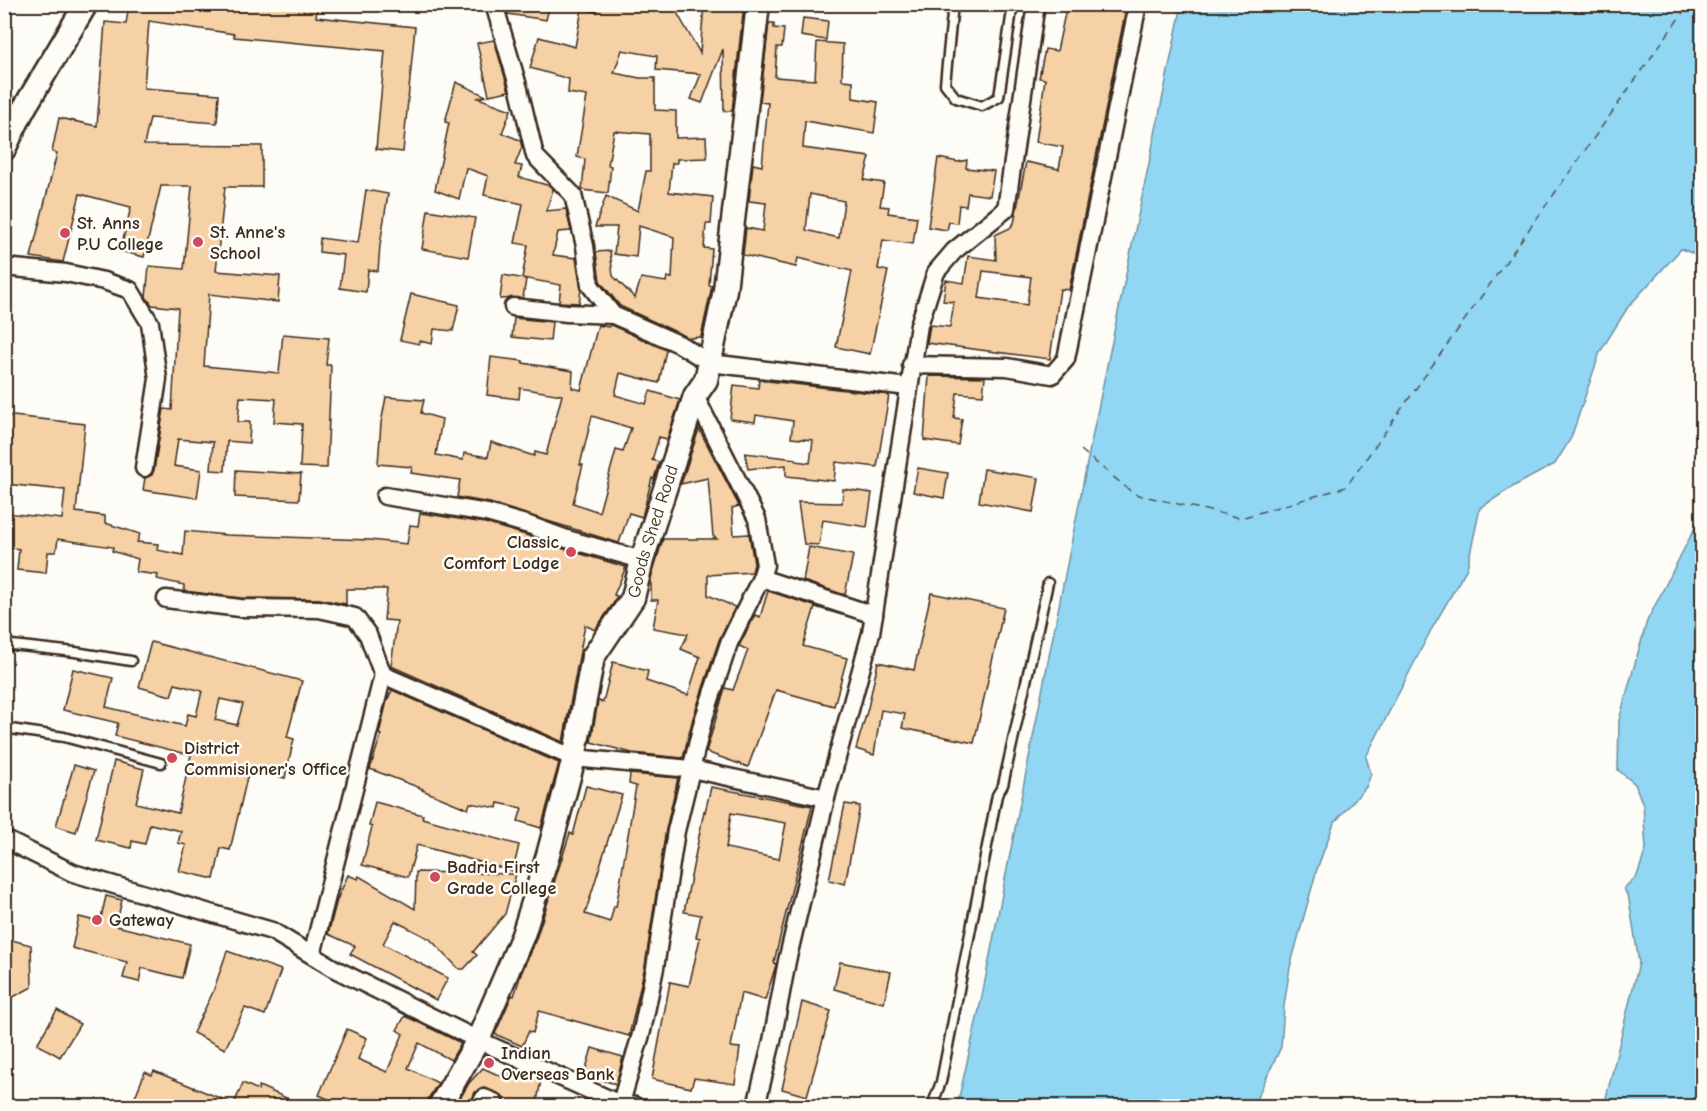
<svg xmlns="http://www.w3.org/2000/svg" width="1707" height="1111" font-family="'Comic Neue',sans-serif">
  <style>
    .water { fill: #91d6f3; stroke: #6f919e; stroke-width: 1.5 }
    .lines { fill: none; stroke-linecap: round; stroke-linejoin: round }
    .ferry { stroke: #505553; stroke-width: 1.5; stroke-dasharray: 8 6; stroke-linecap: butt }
    .building { fill: #f5d1a5; stroke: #3b2a1e; stroke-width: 1.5; fill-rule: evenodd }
    .lane-casing { stroke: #3b2a1e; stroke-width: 13 }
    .street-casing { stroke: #3b2a1e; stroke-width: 21 }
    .secondary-casing { stroke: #3b2a1e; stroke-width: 27 }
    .lane { stroke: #fdfcf7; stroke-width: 8 }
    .street { stroke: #fdfcf7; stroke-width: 16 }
    .secondary { stroke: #fdfcf7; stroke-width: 22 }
    .poi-dot { fill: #d1495b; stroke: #fdfcf7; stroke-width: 2 }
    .labels { text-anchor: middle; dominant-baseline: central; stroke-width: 5; stroke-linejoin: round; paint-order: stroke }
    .poi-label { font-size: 18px; font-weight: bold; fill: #3b2a1e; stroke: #fdfcf7; text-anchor: start }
    .street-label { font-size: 18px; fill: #3b2a1e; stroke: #fdfcf7 }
  </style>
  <rect width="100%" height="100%" fill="#fdfcf7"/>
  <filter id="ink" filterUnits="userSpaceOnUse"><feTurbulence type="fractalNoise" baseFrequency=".0167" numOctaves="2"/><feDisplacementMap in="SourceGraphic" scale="12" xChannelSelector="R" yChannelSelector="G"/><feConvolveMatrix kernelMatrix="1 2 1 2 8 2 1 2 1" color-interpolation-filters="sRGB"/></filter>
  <g filter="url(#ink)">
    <g class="water">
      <path d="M1182 4 1702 5V257L1681 249 1628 307 1600 352 1571 438 1555 464 1514 486 1480 508 1467 568 1431 630 1366 757 1371 774 1366 787 1334 823 1317 869 1290 967 1284 1006 1281 1047 1253 1106H957L981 1001 1092 438Z"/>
      <path d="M1702 514V1106H1604L1639 963 1629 900 1624 888 1637 876 1646 849 1643 805 1635 784 1618 770 1619 720 1647 621Z"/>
    </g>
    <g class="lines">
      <path class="ferry" d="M1081 450 1134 494 1241 518 1346 487 1689 4"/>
    </g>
    <g class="building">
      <path d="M129 4H198L236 10V4H318L316 17 415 27 403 152 376 149 385 51 234 37V34L149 21 144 88 219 94 217 123 150 118 144 145 262 146V187H225L216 271 280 276 278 302 209 294 204 366 279 373 283 334 329 338 326 365H331L327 468 300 467 302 424 274 422 276 399 240 397 238 422H250L249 443 227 441 225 471 211 470 213 442 178 439 174 466 201 470 197 498 143 490 145 478 152 475 154 470 164 409 172 410 178 308 152 305 146 297 149 266 184 269 192 186H161L144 257 120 251 131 207 80 194 63 262 31 257 57 153 52 152 59 118 97 126 105 22 126 24Z"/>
      <path d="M505 4H550L546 20 508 14Z"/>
      <path d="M599 4H672L700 53 704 4H744L732 111H724L723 49 702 103 691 99 701 74 656 70 657 56 622 50 614 73 640 78H655V110L676 111V138L706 137 707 158 677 159V163H672L669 192 713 197 711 224H706L704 248 712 249 709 285 712 286 701 337 689 338 620 306 600 281 596 252 610 251 613 276 635 298 641 278 666 282 667 277 672 278 674 237 639 226 636 257 614 254 617 227H595L606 196 638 211 646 171H650V134L614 131 608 165 611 166 608 193 582 190 585 159 577 157 587 96 568 93 569 79 530 68 539 37 575 47 582 9 597 12Z"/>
      <path d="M1067 4H1127L1069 290 1060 289 1050 359 927 343 930 325 950 327 954 302 943 301 946 280 964 283 968 256 996 260 995 235 1010 228 1014 223 1026 162 1059 169 1063 147 1036 142 1045 79 1039 78 1045 49 1057 51ZM983 271 1031 277 1027 305 979 298Z"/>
      <path d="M803 18 828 21 826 40 801 36Z"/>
      <path d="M769 23H774V28L784 29 782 47H777L775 77 815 80 817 42 843 44 842 80 853 81V98L878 102 874 133 805 121 803 148 870 157 864 180 884 183 880 206 889 207 888 213 917 217 913 244 883 240 878 269 888 271 870 354 836 347 852 271 798 258 796 267 743 255 746 228 763 231 766 203 749 201 753 164 762 166 768 103 760 102ZM810 194 844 201 839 238 806 230Z"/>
      <path d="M494 40 509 91 489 95 477 43Z"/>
      <path d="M456 82 486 96 478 98 511 110 502 133 520 140 522 147 515 165 522 166 519 177 550 186 553 190 546 211 566 209 571 231 558 232 553 255 576 258 581 289 579 303 559 302 561 285 522 278 528 245 515 243 523 204 484 195 488 176 466 168 459 199 435 190 449 123 445 122Z"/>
      <path d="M938 158 958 162 967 160 966 168 994 171 990 196 968 193 966 206 959 205 957 223 949 222 947 230 928 227Z"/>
      <path d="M366 190 388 194 380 245 378 271 368 270 366 292 340 288 344 255 319 252 320 238 358 243Z"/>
      <path d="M428 210 475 218 468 257 422 249Z"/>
      <path d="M503 275 526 279 523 298 500 299Z"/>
      <path d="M411 294 459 305 453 331 434 329 432 344 420 341 419 344 400 340Z"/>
      <path d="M514 318 552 322 550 341 512 337Z"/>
      <path d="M598 325 608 327 611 325 666 350 659 383 620 373 615 395 646 404 650 391 680 400 667 439 659 437 652 460 659 462 654 479 652 478 642 517 629 513 619 543 490 503 457 497 460 480 411 473 412 467 378 464 381 423 386 397 424 400 421 413 442 419 436 455 463 460 464 453 488 457 491 442 534 456 535 452 546 455 562 395 520 388 519 399 487 395 491 357 523 361V363L573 371 572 388 581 390ZM592 416 631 428 623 452 616 450 599 512 573 503 583 465H580Z"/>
      <path d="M929 376 985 377 983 395 957 393 954 418 962 419 958 445 924 440Z"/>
      <path d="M759 380 889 395 877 467 836 462 834 481 786 476V465L748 469 745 453 796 459V461L810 463 813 440 791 438 793 421 756 415 755 422 730 419 734 385 758 388Z"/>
      <path d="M4 415 85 424 76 512 105 516V523L140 534 137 542 158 544 157 550 183 555 185 531 226 535 370 540 407 544 410 525 418 526 420 513 485 523 526 535 564 549 626 567 614 595 617 596 613 604 595 630 585 625 563 742 391 666 397 621 384 620 387 589H346V604L319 599 241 598 184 591V585L157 579 158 575 136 572 138 559 112 551 113 547 58 539 56 552H48L46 573 17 570 19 549 4 547 6 513 62 519 65 490 4 484Z"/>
      <path d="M699 429 739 506 732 508 734 535 749 534 754 564 752 572 708 575V595L735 607 719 640 693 718 683 758 632 753 591 742 598 701 603 702 613 662 648 671 646 681 688 695 700 657 681 649 688 634 653 628 658 600H651V578L663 539H717L713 536 708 478 681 484Z"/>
      <path d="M918 468 948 473 944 498 913 492Z"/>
      <path d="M984 469 1039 478 1033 512 979 502Z"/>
      <path d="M236 470 301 474 299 500 235 497Z"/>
      <path d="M843 489 872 493 867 527 823 520 819 545 804 544 798 502 842 503Z"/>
      <path d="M809 547 853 555 845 595 803 581Z"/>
      <path d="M768 591 842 615 815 607 803 646 847 658 834 706 776 690 748 767 706 752 725 688 733 690 748 650 739 646 755 615 760 617Z"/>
      <path d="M931 593 1004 608 974 743 902 728 905 714 881 710 874 755 856 749 868 708 878 662 914 670Z"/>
      <path d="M151 642 302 681 287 737 294 739 285 778 249 769 230 850 221 848 214 879 179 871 186 845 178 843 181 831 150 824 145 844 132 841 131 848 96 840 114 761 144 769 136 803 178 813 191 755 115 736 118 723 63 710 73 669 113 678 106 707 185 726 188 714 196 716 202 691 175 684 171 696 139 687ZM220 699 243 704 237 725 215 720Z"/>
      <path d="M392 690 559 763 541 828 518 821 522 808 498 803 497 808 470 803 468 809 422 790 423 789 370 769 381 735 379 734 387 701Z"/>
      <path d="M74 765 94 771 76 832 56 826Z"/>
      <path d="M630 774 678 778 666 829 645 966 629 1036 539 1011 533 1033 529 1031 522 1046 495 1034 512 995 514 996 521 974 536 939 570 833 573 835 586 786 622 795 585 914 610 922 614 906 616 907 619 890 636 786 629 784Z"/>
      <path d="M711 787 812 806 774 962 776 965 765 1000 741 993 731 1047 740 1048 735 1084 694 1078 691 1088 652 1079 670 982 689 986 700 938 696 937 701 915 684 912 704 811 705 812ZM731 813 786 823 779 859 726 848Z"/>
      <path d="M375 802 423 815 422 818 519 845 513 871 417 845 408 877 362 865 372 827 369 826Z"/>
      <path d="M845 804 860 806 845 884 829 880Z"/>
      <path d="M416 872 516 874 505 914 473 952 477 955 464 969H459L430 939 395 921 383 944 448 978 436 1000 350 954 355 946 328 934 337 900 348 875 358 879 359 876 415 909Z"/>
      <path d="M106 896 122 900 116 926 190 944 182 978 142 968 139 982 123 978 127 962 72 948 79 917 100 922Z"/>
      <path d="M4 938 31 945 32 987 4 1002Z"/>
      <path d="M227 951 281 970 265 1015 245 1008 225 1049 193 1033 213 992Z"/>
      <path d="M840 962 891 972 884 1003 834 989Z"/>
      <path d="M802 1002 831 1011 807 1096 782 1089Z"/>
      <path d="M57 1010 80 1024 60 1057 37 1044Z"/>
      <path d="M405 1016 461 1043 451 1060 419 1043 408 1068 438 1083 428 1099 427 1107H409L395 1100 392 1107H346L319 1095 347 1029 367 1038 358 1059 387 1072 403 1034 397 1030Z"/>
      <path d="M592 1048 623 1057 616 1084 584 1075Z"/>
      <path d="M511 1067 541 1080 536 1107H503L504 1100 502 1095 484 1088 475 1092 469 1107H455L469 1083 483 1068 509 1080Z"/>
      <path d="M154 1071 234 1104 243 1083 258 1090 259 1086 307 1107H131L145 1072 152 1075Z"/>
    </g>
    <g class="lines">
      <defs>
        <g id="lane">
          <path d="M953 4 945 84 956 98 982 106 999 97 1013 4"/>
          <path d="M4 648 12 645 75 652 131 661"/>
          <path d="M4 728 64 737 161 763"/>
          <path d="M932 1106 941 1082 997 795 1003 785 1048 583"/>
        </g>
        <g id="street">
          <path d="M494 4 519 89 535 156 573 195 585 246 590 285 613 315 679 344 710 363 908 387"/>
          <path d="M4 267 66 273 104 281 130 290 150 323 158 379 144 468"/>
          <path d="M513 307 567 313 613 315"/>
          <path d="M911 365 1007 367 1052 375 1066 359 1138 4"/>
          <path d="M385 496 487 513 529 525 567 539 642 560"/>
          <path d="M761 578 874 615"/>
          <path d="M166 599 240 608 319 609 355 617 368 635 383 675 574 758 691 769 826 798"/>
          <path d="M4 839 73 873 272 931 335 969 478 1040 620 1104 635 1106"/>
          <path d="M312 955 383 675"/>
          <path d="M479 1106 484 1098 494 1102 492 1106"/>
          <path d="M620 1106 642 1031 655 968 676 831 703 721 729 643 761 578 765 565 757 519 695 396"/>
          <path d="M756 1106 772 1041 787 961 826 798 871 633 919 325 936 272 954 251 1006 209 1036 4"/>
        </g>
        <g id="secondary">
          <path d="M4 149 23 110 86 4"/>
          <path id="s1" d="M440 1106 478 1040 523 935 548 855 574 758 593 657 633 598 642 560 695 396 706 380 725 290 758 4"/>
        </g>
      </defs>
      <use href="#lane" class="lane-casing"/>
      <use href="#street" class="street-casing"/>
      <use href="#secondary" class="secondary-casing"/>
      <use href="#lane" class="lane"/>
      <use href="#street" class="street"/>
      <use href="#secondary" class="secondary"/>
    </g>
  </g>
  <g class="poi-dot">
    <circle cx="65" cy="233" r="6"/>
    <circle cx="198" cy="242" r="6"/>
    <circle cx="571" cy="552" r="6"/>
    <circle cx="172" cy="758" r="6"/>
    <circle cx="435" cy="877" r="6"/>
    <circle cx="97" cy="920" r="6"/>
    <circle cx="489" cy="1063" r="6"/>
  </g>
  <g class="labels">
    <g class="poi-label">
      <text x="77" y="223">St. Anns<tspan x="77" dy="21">P.U College</tspan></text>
      <text x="210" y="232">St. Anne's<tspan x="210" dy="21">School</tspan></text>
      <text x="559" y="542" text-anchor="end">Classic<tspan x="559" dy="21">Comfort Lodge</tspan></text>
      <text x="184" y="748">District<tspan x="184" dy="21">Commisioner's Office</tspan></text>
      <text x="447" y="867">Badria First<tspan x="447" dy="21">Grade College</tspan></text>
      <text x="109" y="920">Gateway</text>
      <text x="501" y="1053">Indian<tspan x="501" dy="21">Overseas Bank</tspan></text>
    </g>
    <g class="street-label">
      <text stroke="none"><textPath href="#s1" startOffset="618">Goods Shed Road</textPath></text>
    </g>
  </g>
  <rect width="1707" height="1111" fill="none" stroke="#fdfcf7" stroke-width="24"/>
  <rect x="12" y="12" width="1683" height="1087" fill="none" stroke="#3b2a1e" stroke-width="2" filter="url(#ink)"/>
</svg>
